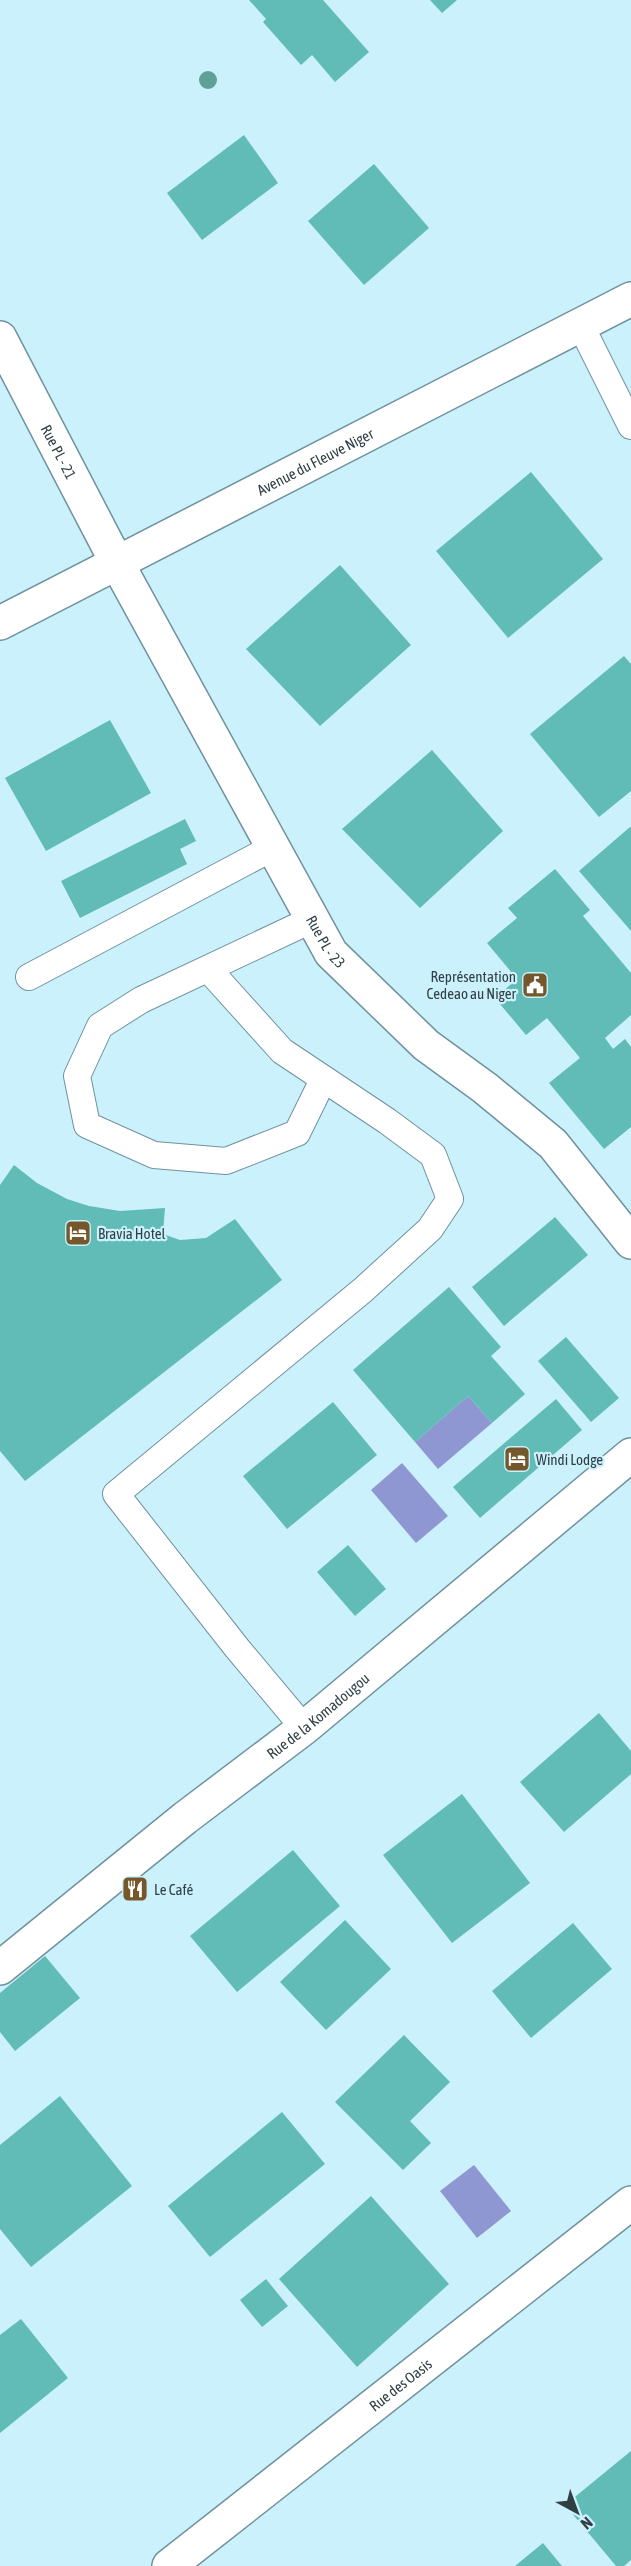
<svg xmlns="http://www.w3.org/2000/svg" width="631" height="2566" font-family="'Asap Condensed',sans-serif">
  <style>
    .water { fill: #8e97d2 }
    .building { fill: #61bcb8 }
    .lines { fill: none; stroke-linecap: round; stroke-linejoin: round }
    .service-casing { stroke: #6f929d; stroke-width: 28 }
    .minor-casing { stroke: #6f929d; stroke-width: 36 }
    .tertiary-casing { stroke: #6f929d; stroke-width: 36 }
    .service { stroke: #fff; stroke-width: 26 }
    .minor { stroke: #fff; stroke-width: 33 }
    .tertiary { stroke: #fff; stroke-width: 33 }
    .tree { fill: #5da296 }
    .labels { text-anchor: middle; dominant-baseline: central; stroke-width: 4.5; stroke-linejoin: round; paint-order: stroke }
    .street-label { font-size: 15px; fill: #303f44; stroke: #cbf1fd }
    .poi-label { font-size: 15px; fill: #303f44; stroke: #cbf1fd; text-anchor: start }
  </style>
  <rect width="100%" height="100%" fill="#cbf1fd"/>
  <g class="water">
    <path d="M468 1396 492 1423 438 1469 415 1442Z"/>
    <path d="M402 1463 448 1516 416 1543 371 1490Z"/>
    <path d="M474 2165 511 2211 477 2238 440 2191Z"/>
  </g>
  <g class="building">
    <path d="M249 0H323L369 52 335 82 312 55 301 65 263 22 266 19Z"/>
    <path d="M430 0H457L442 13Z"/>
    <path d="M244 135 278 183 202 240 167 193Z"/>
    <path d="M374 164 429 228 364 285 308 221Z"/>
    <path d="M531 472 603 559 508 638 436 551Z"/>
    <path d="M340 565 411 645 320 726 246 649Z"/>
    <path d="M624 656 631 664V791L599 817 530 734Z"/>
    <path d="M110 720 151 793 46 851 5 778Z"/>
    <path d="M432 750 503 831 420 908 342 829Z"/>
    <path d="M185 819 196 841 180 849 187 864 80 918 61 881Z"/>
    <path d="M630 827 631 828V931L579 871Z"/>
    <path d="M555 869 590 910 583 916 631 973V1015L605 1038 613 1049 625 1039 631 1047V1127L604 1149 549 1083 580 1058 547 1018 526 1035 495 998 517 979 487 943 517 918 508 908Z"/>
    <path d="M14 1165 37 1183 67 1199 89 1206 120 1211 165 1208 163 1234 180 1240 206 1238 235 1219 282 1280 25 1481 0 1451V1185Z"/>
    <path d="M555 1217 588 1255 504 1326 472 1287Z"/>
    <path d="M449 1287 501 1347 491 1356 525 1394 492 1423 468 1396 415 1442 353 1370Z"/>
    <path d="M566 1337 619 1398 591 1422 538 1361Z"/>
    <path d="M556 1399 582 1430 480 1518 453 1487Z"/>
    <path d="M333 1402 377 1455 287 1529 243 1476Z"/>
    <path d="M348 1545 386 1589 355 1616 317 1572Z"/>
    <path d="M599 1713 631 1751V1774L564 1832 520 1782Z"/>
    <path d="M462 1794 530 1883 452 1943 383 1855Z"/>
    <path d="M293 1850 340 1906 237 1992 190 1936Z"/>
    <path d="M345 1920 391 1969 326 2030 280 1982Z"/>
    <path d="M573 1923 612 1969 531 2038 492 1991Z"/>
    <path d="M45 1956 80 1998 15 2051 0 2032V1993Z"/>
    <path d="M404 2035 450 2082 410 2121 431 2143 403 2170 335 2102Z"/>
    <path d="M60 2096 132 2186 31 2267 0 2229V2145Z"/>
    <path d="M282 2112 325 2164 210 2257 168 2206Z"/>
    <path d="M371 2196 449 2284 357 2367 279 2279Z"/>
    <path d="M266 2279 288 2306 262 2327 240 2300Z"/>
    <path d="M21 2319 68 2378 0 2433V2335Z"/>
    <path d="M631 2451V2560L624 2566H616L565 2505Z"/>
    <path d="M543 2543 562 2566H515Z"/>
  </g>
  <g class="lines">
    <defs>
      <g id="service">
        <path d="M580 324 631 426"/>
        <path d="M311 920 141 1000 100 1026 77 1076 87 1125 154 1155 226 1161 297 1133 323 1080"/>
        <path d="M209 970 282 1051 387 1121 433 1155 450 1199 430 1229 363 1290 116 1494 237 1648 304 1728"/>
        <path d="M29 977 272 848"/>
      </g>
      <g id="minor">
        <path id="s1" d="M0 338 117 563 331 953 426 1045 485 1088 553 1144 631 1242"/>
        <path id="s2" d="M0 1968 185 1818 304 1728 631 1455"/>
        <path id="s3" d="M169 2566 631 2203"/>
      </g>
      <g id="tertiary">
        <path id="s4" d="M0 623 631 299"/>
      </g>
    </defs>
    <use href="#service" class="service-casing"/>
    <use href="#minor" class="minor-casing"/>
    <use href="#tertiary" class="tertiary-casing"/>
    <use href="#service" class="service"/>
    <use href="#minor" class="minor"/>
    <use href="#tertiary" class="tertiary"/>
  </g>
  <circle class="tree" cx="208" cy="80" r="9"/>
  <defs>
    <symbol id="civic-square" viewBox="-11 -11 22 22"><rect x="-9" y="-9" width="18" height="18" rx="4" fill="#74582b" stroke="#cbf1fd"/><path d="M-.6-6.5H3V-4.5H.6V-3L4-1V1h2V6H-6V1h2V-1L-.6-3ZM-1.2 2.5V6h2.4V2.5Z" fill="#fff"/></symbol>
    <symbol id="hotel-square" viewBox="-11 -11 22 22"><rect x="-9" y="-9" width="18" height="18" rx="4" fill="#74582b" stroke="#cbf1fd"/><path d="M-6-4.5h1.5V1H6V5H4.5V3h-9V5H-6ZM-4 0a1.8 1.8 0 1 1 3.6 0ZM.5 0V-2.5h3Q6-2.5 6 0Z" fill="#fff"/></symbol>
    <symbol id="restaurant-square" viewBox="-11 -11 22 22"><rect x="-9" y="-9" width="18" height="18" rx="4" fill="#74582b" stroke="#cbf1fd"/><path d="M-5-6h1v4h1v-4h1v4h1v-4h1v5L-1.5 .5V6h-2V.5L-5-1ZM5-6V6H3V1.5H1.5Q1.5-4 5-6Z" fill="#fff"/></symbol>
  </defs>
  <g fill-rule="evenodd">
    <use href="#civic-square" x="520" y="970" width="30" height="30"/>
    <use href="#hotel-square" x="63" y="1218" width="30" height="30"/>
    <use href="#hotel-square" x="502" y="1444" width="30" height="30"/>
    <use href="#restaurant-square" x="120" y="1874" width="30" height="30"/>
  </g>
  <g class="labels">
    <g class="street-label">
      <text stroke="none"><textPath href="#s1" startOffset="128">Rue PL - 21</textPath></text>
      <text stroke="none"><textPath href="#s4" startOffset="354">Avenue du Fleuve Niger</textPath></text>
      <text stroke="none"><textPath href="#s1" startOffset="686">Rue PL - 23</textPath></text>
      <text stroke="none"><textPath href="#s2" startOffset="406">Rue de la Komadougou</textPath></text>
      <text stroke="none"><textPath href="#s3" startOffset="294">Rue des Oasis</textPath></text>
    </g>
    <g class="poi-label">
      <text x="516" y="976" text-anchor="end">Représentation<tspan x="516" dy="17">Cedeao au Niger</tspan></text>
      <text x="98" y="1233">Bravia Hotel</text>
      <text x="536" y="1459">Windi Lodge</text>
      <text x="154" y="1889">Le Café</text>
    </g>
  </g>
  <g transform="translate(577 2512) rotate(139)" stroke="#cbf1fd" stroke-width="4.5" paint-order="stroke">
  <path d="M0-4.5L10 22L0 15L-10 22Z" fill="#303f44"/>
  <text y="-9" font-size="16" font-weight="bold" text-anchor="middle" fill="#303f44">N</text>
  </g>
</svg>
